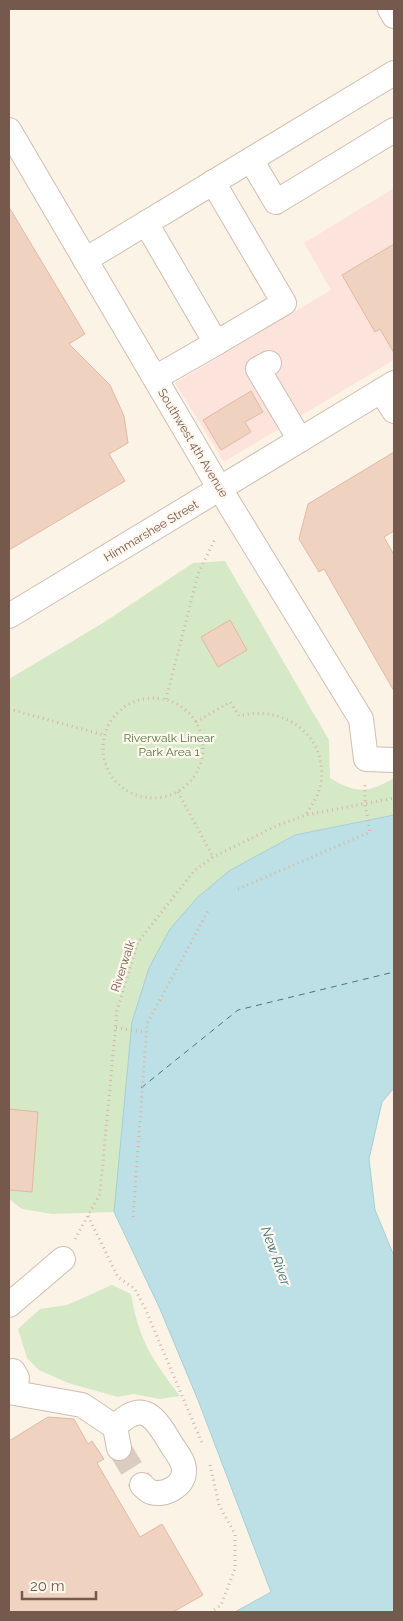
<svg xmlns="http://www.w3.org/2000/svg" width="403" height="1621" font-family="Raleway,sans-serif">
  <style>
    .commercial { fill: #fce4dc }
    .green { fill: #d5e9c6 }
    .water { fill: #bce0e5; stroke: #a3d0d7 }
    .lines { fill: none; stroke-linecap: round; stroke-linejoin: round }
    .ferry { stroke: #437881; stroke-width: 1; stroke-dasharray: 6 5; stroke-linecap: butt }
    .building { fill: #f0d2c0; stroke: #e3b8a1 }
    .minor-tunnel { stroke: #daccc0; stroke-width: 24; stroke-dasharray: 24 12; stroke-linecap: butt }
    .minor-casing { stroke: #d0bdb0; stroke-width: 26 }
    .path { stroke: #d6b5a3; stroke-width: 3; stroke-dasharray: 1 4; stroke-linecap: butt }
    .minor { stroke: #fff; stroke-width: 24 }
    .labels { text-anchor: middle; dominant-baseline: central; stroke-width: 4.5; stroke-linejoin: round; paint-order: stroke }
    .street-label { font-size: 12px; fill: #75594c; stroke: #fef7ee }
    .park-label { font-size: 12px; fill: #567a44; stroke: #fef7ee }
    .water-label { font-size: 14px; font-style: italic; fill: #437881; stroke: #fef7ee }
  </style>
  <rect width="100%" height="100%" fill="#fcf3e7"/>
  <path class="commercial" d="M394 188V360L224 462 175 383 331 290 304 243Z"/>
  <g class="green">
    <path d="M225 561 329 740 330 778C357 794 368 793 394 778V815L295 835 229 871 132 1031 114 1212 52 1214 22 1209 9 1199V679L103 623 193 563Z"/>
    <path d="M112 1285 131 1294C139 1341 152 1359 180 1396L160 1399 133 1394 118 1397 68 1383 39 1370 27 1358 18 1329 40 1309 67 1305Z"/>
  </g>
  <path class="water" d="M394 815V1088L382 1102 369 1159 375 1210 394 1256V1612H235L271 1592 198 1400 160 1309 114 1212 132 1022 149 968 170 929 197 898 229 871 295 835Z"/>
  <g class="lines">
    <path class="ferry" d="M141 1088 238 1010 394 972"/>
  </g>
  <g class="building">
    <path d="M9 207 85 334 69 344 110 385 124 416 128 443 109 454 125 481 9 550Z"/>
    <path d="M394 244V353L380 329 375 332 342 275Z"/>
    <path d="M251 391 263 412 245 422 251 432 221 450 203 420Z"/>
    <path d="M394 452V531L384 537 394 555V691L324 569 319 572 299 539 308 504Z"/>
    <path d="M230 620 247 650 218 667 201 637Z"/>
    <path d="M9 1109 38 1112 32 1192 9 1190Z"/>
    <path d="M48 1417 74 1419 88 1444 92 1441 104 1459 97 1463 140 1537 162 1524 203 1595 173 1612H9V1441Z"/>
  </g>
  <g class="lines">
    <path class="minor-tunnel" d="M119 1448 142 1485"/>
    <defs>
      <g id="minor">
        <path d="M390 9 394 16"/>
        <path d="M9 130 220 489 361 719 366 759 394 760"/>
        <path d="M251 160 276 202 394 130"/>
        <path d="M146 223 216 343 284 303 213 182"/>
        <path d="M85 260 394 73"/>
        <path d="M269 363 258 369 300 440"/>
        <path d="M155 378 216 343"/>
        <path d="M381 391 394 411"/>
        <path d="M9 616 394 383"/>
        <path d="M9 1305 63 1259"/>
        <path d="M13 1371 17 1378 14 1392"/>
        <path d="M9 1392 82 1405 115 1427C143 1398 155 1417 171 1444 176 1452 185 1462 184 1472 183 1487 164 1496 151 1492 148 1491 144 1487 142 1485"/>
        <path d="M115 1427 119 1448"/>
      </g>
    </defs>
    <use href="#minor" class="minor-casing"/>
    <g class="path">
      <circle cx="153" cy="748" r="50"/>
      <path d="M166 699 198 574 216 537"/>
      <path d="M9 709 104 735"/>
      <path d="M196 722 230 702 239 716C283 704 328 735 321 783 319 795 312 805 306 814"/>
      <path d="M178 792 213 857"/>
      <path d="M238 889 370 832 365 804V783"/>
      <path d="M116 1028 146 1032"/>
      <path d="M88 1216 118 1277 135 1289 145 1308 202 1443"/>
      <path d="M133 1217 147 1024 209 909"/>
      <path d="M75 1239 100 1194 117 1011 138 942 194 871 213 857 276 826 306 815 394 798"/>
      <path d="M210 1465 219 1505 235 1534V1569L221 1605 211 1612"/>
    </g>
    <use href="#minor" class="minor"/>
  </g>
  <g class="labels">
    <g class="street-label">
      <text transform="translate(193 443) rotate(59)">Southwest 4th Avenue</text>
      <text transform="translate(151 531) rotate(-31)">Himmarshee Street</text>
      <text transform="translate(123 966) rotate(-72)">Riverwalk</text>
    </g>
    <g class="park-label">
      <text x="169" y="738">Riverwalk Linear<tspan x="169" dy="14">Park Area 1</tspan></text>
    </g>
    <g class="water-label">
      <text transform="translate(276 1256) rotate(70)">New River</text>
    </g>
  </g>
  <rect width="403" height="1621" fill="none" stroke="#75594c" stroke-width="20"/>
  <path d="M22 1591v8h74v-8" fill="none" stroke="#75594c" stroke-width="2.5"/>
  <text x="30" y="1591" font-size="15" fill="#75594c" stroke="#fef7ee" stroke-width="4" paint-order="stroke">20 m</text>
</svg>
